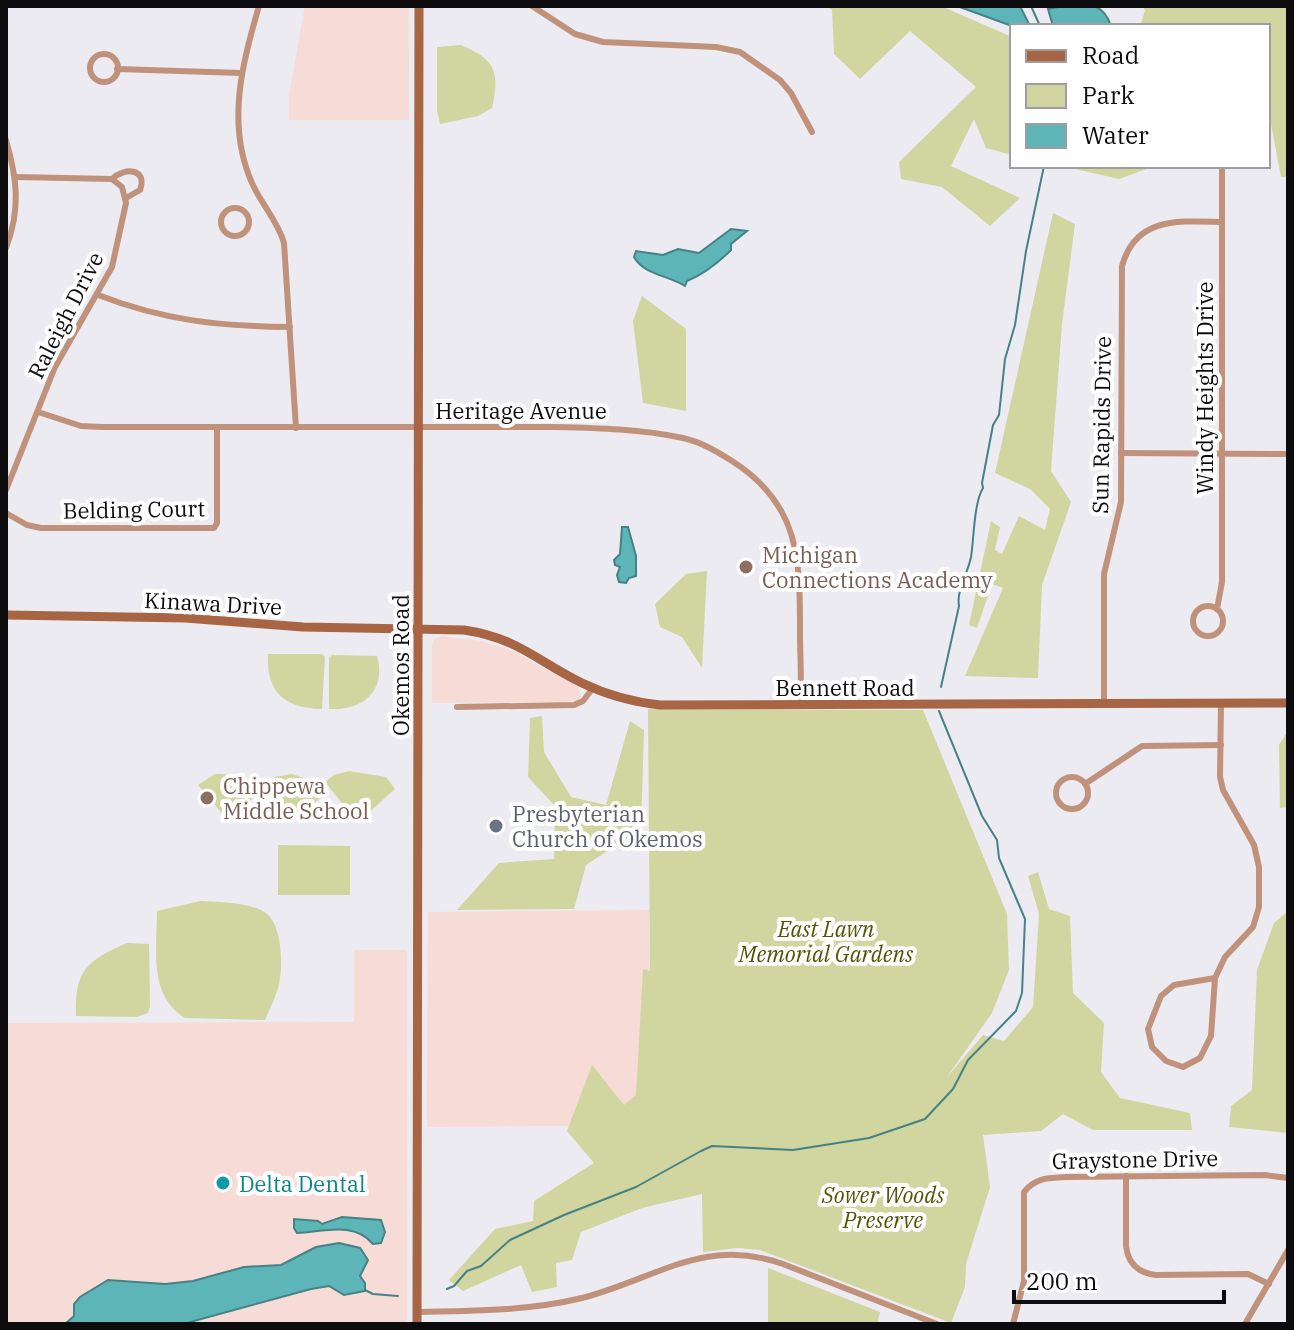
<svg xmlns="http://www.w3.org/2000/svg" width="1294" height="1330" font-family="'IBM Plex Serif',serif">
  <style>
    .commercial { fill: #f6dbd6 }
    .green { fill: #d1d59f }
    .water { fill: #5db5b8; stroke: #458285; stroke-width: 2 }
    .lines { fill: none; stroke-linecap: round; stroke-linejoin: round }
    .stream { stroke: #458285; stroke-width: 2 }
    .street { stroke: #c0927b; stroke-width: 6 }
    .secondary { stroke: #a76543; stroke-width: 9 }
    .education-dot { fill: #8d6e63; stroke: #fff; stroke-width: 3 }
    .worship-dot { fill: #6b7280; stroke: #fff; stroke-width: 3 }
    .culture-dot { fill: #0f9aa8; stroke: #fff; stroke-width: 3 }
    .labels { text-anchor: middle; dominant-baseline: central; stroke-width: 8; stroke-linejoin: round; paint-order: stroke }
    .street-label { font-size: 22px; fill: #0c0b0e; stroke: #fff }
    .education-label { font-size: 22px; fill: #785e54; stroke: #fff; text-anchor: start }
    .worship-label { font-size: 22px; fill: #5b616d; stroke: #fff; text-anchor: start }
    .park-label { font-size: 22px; font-style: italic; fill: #525305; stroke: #fff }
    .culture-label { font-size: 22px; fill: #0d838f; stroke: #fff; text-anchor: start }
  </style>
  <rect width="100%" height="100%" fill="#ecebf2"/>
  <g class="commercial">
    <path d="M305 6H409V120H289V95Z"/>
    <path d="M442 636 481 641 513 651 578 687 581 697 578 700 560 702 432 703V646L434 640Z"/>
    <path d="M649 910 651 1125 427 1127 428 912Z"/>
    <path d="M354 950H407V1324H6V1023L354 1022Z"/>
  </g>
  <g class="green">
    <path d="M825 6H941L1012 37V155L986 148 974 119 951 166 1020 198 990 226 942 187 901 179 899 162 976 87 910 31 860 79 834 54 832 10Z"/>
    <path d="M1143 6H1179L1181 8 1183 6H1288V177H1281L1268 108V26H1140L1145 11Z"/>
    <path d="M461 45C496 60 500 72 492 108L478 116 440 124 437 110V47Z"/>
    <path d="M1062 166H1155L1119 179Z"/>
    <path d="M1053 213 1075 224 1062 324 1051 471 1071 502 1042 585 1038 678 965 676 1003 588 992 584 977 628 969 625 991 521 1000 527 995 550 1002 554 1019 516 1045 530 1050 509 1030 489 995 473Z"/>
    <path d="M642 296 686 329V411L643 403 633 321Z"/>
    <path d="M707 571 702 668 682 637 660 627 655 604 686 574Z"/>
    <path d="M268 654H322L325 657 322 709C285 708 266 693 268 654Z"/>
    <path d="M332 655 377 656C387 691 362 711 329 709V658Z"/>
    <path d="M648 709 923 710 1007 914 1009 970 992 1013 947 1077 983 1035 1004 1041 1033 1007 1039 914 1028 876 1038 872 1049 909 1070 916 1073 993 1104 1023 1101 1072 1120 1098 1190 1113 1192 1130H1093L1063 1114 1041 1131 983 1135 990 1187 966 1264 965 1287 951 1323 760 1250 738 1248 703 1252 702 1194 642 1208 581 1232 572 1260 556 1263 557 1287 532 1292 521 1265 463 1291 449 1280 495 1229 533 1221 534 1201 594 1163 567 1131 592 1065 624 1105 636 1095 643 969 650 971Z"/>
    <path d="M542 716 544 752 571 797 606 805 630 721 644 730 641 829 586 865 574 909 457 910 499 863 554 859 555 806 528 777 530 718Z"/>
    <path d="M1288 731V807L1280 808 1279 745Z"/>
    <path d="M349 771 386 777 395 789 363 818H354L325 782 334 775Z"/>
    <path d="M215 774C231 774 251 776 259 792L234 817H225L198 785Z"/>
    <path d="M292 774 320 783 326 793 298 817H289L267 782 275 777Z"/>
    <path d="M278 845 350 846V895H278Z"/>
    <path d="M200 901C218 902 253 902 267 914 283 927 284 972 277 991 274 1001 269 1010 265 1020L185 1018C148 996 157 948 157 911Z"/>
    <path d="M1288 911V1133L1229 1127 1231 1106 1252 1090 1257 970 1274 923Z"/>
    <path d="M127 943 149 944 150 1006 148 1013 137 1017 76 1016C74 971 87 960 127 943Z"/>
    <path d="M768 1268 880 1312 877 1324H768Z"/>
  </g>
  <g class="water">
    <path d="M957 6H1020L1030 26H1012Z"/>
    <path d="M1063 6C1088 6 1102 0 1111 26H1053L1048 9Z"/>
    <path d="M731 229 747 231 731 244V250C718 263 704 274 687 281L685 286C668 275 644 275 634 257L636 251 663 255 678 249 699 253Z"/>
    <path d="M622 527H628L636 556V576L629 578 626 583 619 582 617 575 620 567 615 565 614 560 620 554Z"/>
    <path d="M342 1217 381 1220 385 1232 381 1243 373 1244C354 1221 323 1232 297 1233L294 1228V1219L318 1221 322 1224Z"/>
    <path d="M339 1243 360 1248 368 1260 360 1276 365 1283V1291L344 1295 329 1286 311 1289 183 1324H65L74 1316V1304L80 1297 108 1280 165 1284 193 1281 244 1267 281 1265 316 1247Z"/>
  </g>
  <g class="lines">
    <g class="stream">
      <path d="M1031 6 1040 26"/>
      <path d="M941 687 959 606C956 591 968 573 971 557 974 538 974 502 983 488L982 483 993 425 999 415 1005 359 1015 325 1026 251 1044 166"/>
      <path d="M447 1289 454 1286 467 1271 481 1266 510 1240 564 1215 636 1187 701 1151 712 1146 793 1150 869 1138 925 1119 953 1089 968 1060 1016 1011 1022 993 1025 919 999 858 997 840 982 816 939 711"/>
      <path d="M365 1290 373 1294 398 1296"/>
    </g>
    <g class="street">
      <path d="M259 6C242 65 226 124 252 183 261 204 278 221 284 243L296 428"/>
      <path d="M532 6 575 34 603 42 716 47 740 52 780 80 791 93 812 132"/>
      <circle cx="104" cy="68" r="14"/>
      <path d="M117 69 241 73"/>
      <path d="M6 140C17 178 21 209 6 248"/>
      <path d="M112 179C124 167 148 168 140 190L126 198"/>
      <circle cx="235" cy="222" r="14"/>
      <path d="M98 295C166 321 218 326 290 327"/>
      <path d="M38 412 81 426 102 427H555C598 428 641 429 683 438 701 442 716 451 732 461 800 504 800 559 800 632 800 656 802 680 800 705"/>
      <path d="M1121 453 1288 454"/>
      <path d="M6 490 55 367 112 267 126 203 122 187 112 179 16 177"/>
      <path d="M6 513 27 525 41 528H214L217 523V429"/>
      <circle cx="1208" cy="621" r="15"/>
      <path d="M1217 609 1222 582V166"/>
      <path d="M1104 704V574L1121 502 1122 266C1136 216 1180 221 1222 222"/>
      <path d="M457 707 574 705 583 701 593 688"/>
      <circle cx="1072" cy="793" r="16"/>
      <path d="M1085 784 1142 746 1221 745"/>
      <path d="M1215 978 1174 985 1161 996 1148 1029 1152 1047 1166 1061 1183 1067 1200 1058 1211 1036 1215 978 1225 957 1253 927 1259 907V867L1254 845 1223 790 1220 777 1221 703"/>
      <path d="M1126 1176V1246C1128 1264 1139 1273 1156 1275L1248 1274 1269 1284"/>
      <path d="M417 1312C472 1311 528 1311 582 1298 656 1279 704 1236 783 1264L937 1324"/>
      <path d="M1013 1324 1024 1281V1192C1036 1177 1049 1178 1067 1177L1265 1175 1288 1178"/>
      <path d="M1245 1324 1288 1250"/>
    </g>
    <g class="secondary">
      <path d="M6 615 185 618 303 627 464 630C518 638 537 661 582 683 607 695 633 702 660 705L1288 703"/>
      <path d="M417 1324 419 6"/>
    </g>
  </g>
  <g class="education-dot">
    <circle cx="746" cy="567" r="8"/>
    <circle cx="207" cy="798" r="8"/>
  </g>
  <circle class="worship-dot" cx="496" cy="826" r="8"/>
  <circle class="culture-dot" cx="223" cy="1183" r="8"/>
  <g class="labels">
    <g class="street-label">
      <text transform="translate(65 315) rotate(-63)">Raleigh Drive</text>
      <text transform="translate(1204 388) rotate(-90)">Windy Heights Drive</text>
      <text x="521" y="410">Heritage Avenue</text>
      <text transform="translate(1101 425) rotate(-89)">Sun Rapids Drive</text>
      <text transform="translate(134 509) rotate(-1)">Belding Court</text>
      <text transform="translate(213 603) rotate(3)">Kinawa Drive</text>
      <text transform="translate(400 665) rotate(-90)">Okemos Road</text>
      <text x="845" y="687">Bennett Road</text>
      <text transform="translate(1135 1159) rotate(-1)">Graystone Drive</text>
    </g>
    <g class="education-label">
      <text x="762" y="554">Michigan<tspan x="762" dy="25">Connections Academy</tspan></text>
      <text x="223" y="785">Chippewa<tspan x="223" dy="25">Middle School</tspan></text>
    </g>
    <g class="worship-label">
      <text x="512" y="813">Presbyterian<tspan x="512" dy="25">Church of Okemos</tspan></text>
    </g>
    <g class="park-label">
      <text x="826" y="928">East Lawn<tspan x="826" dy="25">Memorial Gardens</tspan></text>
      <text x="883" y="1194">Sower Woods<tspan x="883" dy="25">Preserve</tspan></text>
    </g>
    <g class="culture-label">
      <text x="239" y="1183">Delta Dental</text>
    </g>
  </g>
  <rect width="1294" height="1330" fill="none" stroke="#0c0b0e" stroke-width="16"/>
  <rect x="1010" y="24" width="260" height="144" fill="#ffffff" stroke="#9e9d9f" stroke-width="2"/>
  <rect x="1026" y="50" width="40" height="12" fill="#a76543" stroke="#9e9d9f" stroke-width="2"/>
  <text x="1082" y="64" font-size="24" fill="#0c0b0e">Road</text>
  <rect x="1026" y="84" width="40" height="24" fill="#d1d59f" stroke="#9e9d9f" stroke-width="2"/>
  <text x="1082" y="104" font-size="24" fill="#0c0b0e">Park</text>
  <rect x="1026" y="124" width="40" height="24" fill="#5db5b8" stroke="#9e9d9f" stroke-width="2"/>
  <text x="1082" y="144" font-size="24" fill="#0c0b0e">Water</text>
  <path d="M1014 1290v12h210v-12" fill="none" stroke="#0c0b0e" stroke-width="4"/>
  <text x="1026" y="1290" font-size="24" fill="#0c0b0e" stroke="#ffffff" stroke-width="6" paint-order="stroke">200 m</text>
</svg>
